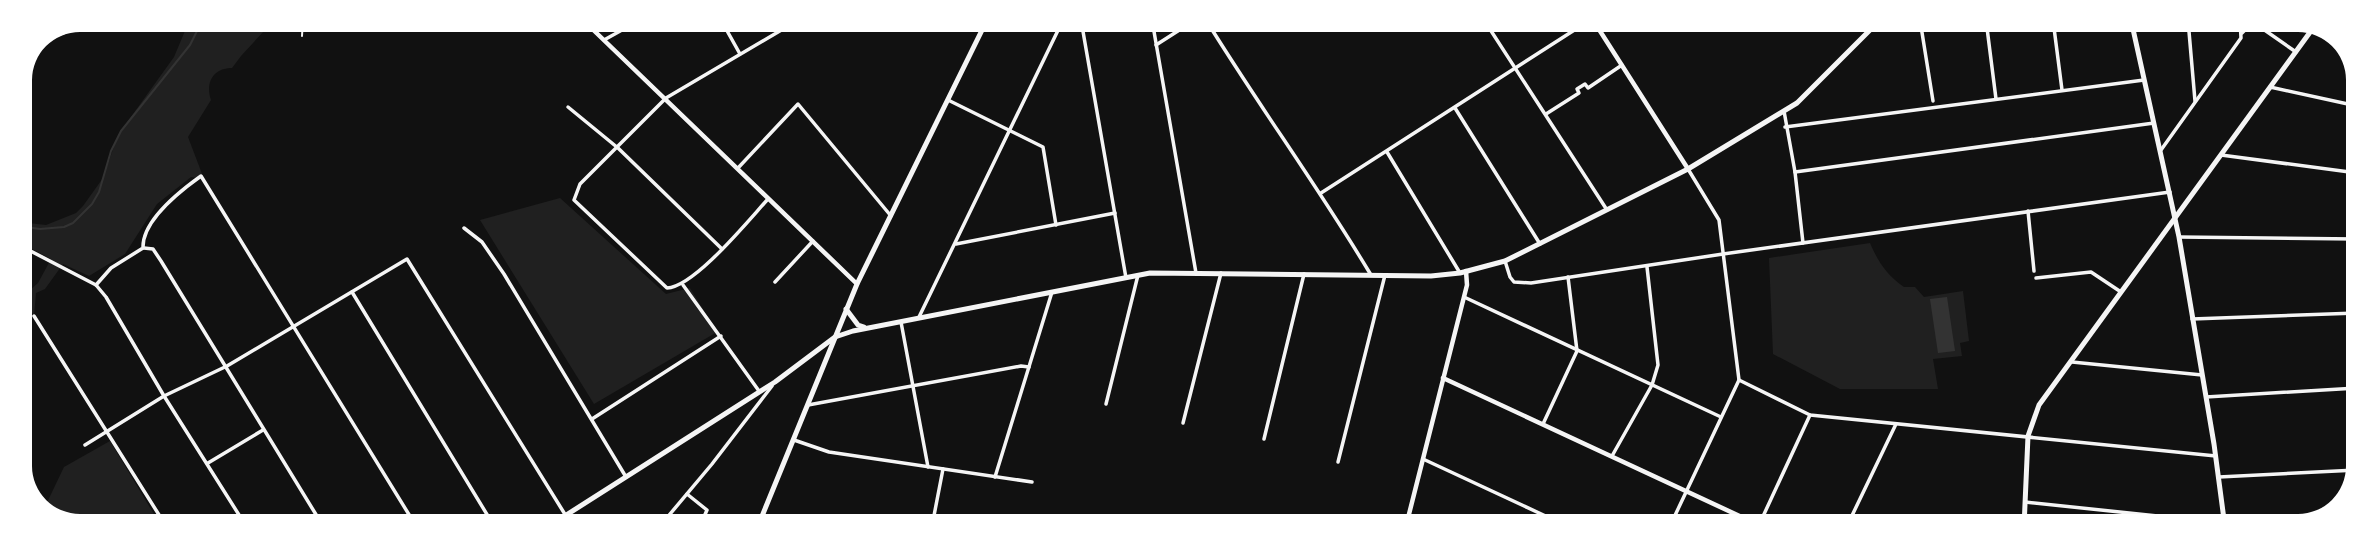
<svg xmlns="http://www.w3.org/2000/svg" width="2377" height="546" font-family="Lato,sans-serif">
  <style>
    .green { fill: #202020 }
    .water { fill: #333 }
    .lines { fill: none; stroke-linecap: round; stroke-linejoin: round }
    .stream { stroke: #333; stroke-width: 2 }
    .service { stroke: #f5f5f5; stroke-width: 2 }
    .minor { stroke: #f5f5f5; stroke-width: 3.5 }
    .tertiary { stroke: #f5f5f5; stroke-width: 4.5 }
    .secondary { stroke: #f5f5f5; stroke-width: 5 }
    .primary { stroke: #f5f5f5; stroke-width: 5 }
    .motorway { stroke: #f5f5f5; stroke-width: 6 }
  </style>
  <rect width="100%" height="100%" fill="#111"/>
  <g class="green">
    <path d="M190 19H275L241 56 232 68C213 68 205 83 211 100L188 137 204 179 191 177 157 204 125 254 89 276 63 264 45 289 36 293 34 316 27 303 20 302V299L38 283 51 259 19 242V222L46 225 76 213 83 206 103 178 118 135 174 57Z"/>
    <path d="M560 198 666 294 690 288 717 332 594 404 480 220Z"/>
    <path d="M1870 243C1878 262 1887 275 1904 287H1915L1924 297 1963 291 1969 341 1960 343 1962 356 1933 359 1938 389H1840L1773 354 1769 258Z"/>
    <path d="M110 441 161 526H68L43 511 64 467Z"/>
  </g>
  <path class="water" d="M1947 297 1955 351 1938 353 1930 299Z"/>
  <g class="lines">
    <path class="stream" d="M19 226 40 229 64 227 73 223 92 204 99 192 111 151 121 131 190 45 203 19"/>
    <path class="service" d="M302 36 303 19"/>
    <g class="minor">
      <path d="M499 20 500 19"/>
      <path d="M721 20 740 54"/>
      <path d="M858 20 860 23"/>
      <path d="M1081 20 1126 278"/>
      <path d="M1152 20 1196 273"/>
      <path d="M1206 20C1259 106 1319 188 1371 275"/>
      <path d="M1484 20 1607 210"/>
      <path d="M1920 20 1933 101"/>
      <path d="M1986 20 1996 99"/>
      <path d="M2053 20 2062 90"/>
      <path d="M2188 20 2195 101"/>
      <path d="M2242 33 2253 22 2296 52"/>
      <path d="M604 40 640 20"/>
      <path d="M1156 45 1195 20"/>
      <path d="M2270 87 2357 106"/>
      <path d="M948 100 1043 147 1056 225"/>
      <path d="M568 107 618 148 722 249"/>
      <path d="M1455 108 1540 244"/>
      <path d="M1784 111 1795 172 1803 243"/>
      <path d="M1546 114 1579 93 1577 89 1585 84 1588 88 1622 65"/>
      <path d="M1785 127 2144 80"/>
      <path d="M2161 150 2241 38 2240 20"/>
      <path d="M1387 152 1460 273"/>
      <path d="M2221 155 2357 173"/>
      <path d="M738 168 798 104 891 216"/>
      <path d="M1795 172 2154 123"/>
      <path d="M1321 193 1590 20"/>
      <path d="M768 199C747 222 694 287 667 288L574 200 580 184 666 98 795 22"/>
      <path d="M2028 211 2034 271"/>
      <path d="M464 228 482 242 504 274 626 477"/>
      <path d="M2179 237 2357 239"/>
      <path d="M956 244 1115 213"/>
      <path d="M19 245 96 285 106 297 164 396 246 526"/>
      <path d="M144 248 153 249 161 261 323 526"/>
      <path d="M1505 261 1510 277 1514 282 1531 283 1723 254 2170 192"/>
      <path d="M2036 278 2091 272 2121 292"/>
      <path d="M775 282 813 241"/>
      <path d="M96 285 111 268 143 248C142 221 180 191 201 176L416 526"/>
      <path d="M683 285 759 391"/>
      <path d="M352 292 494 526"/>
      <path d="M1464 297 1721 417"/>
      <path d="M34 316 166 526"/>
      <path d="M919 317 1063 20"/>
      <path d="M2192 319 2357 313"/>
      <path d="M901 322 928 467"/>
      <path d="M2072 362 2202 375"/>
      <path d="M1739 380 1810 415 2216 456"/>
      <path d="M2206 397 2357 388"/>
      <path d="M1106 404 1138 275"/>
      <path d="M808 405 1021 366 1029 367"/>
      <path d="M592 419 721 336"/>
      <path d="M1183 423 1221 273"/>
      <path d="M1543 424 1577 351 1568 277"/>
      <path d="M20 426 25 437 20 447"/>
      <path d="M1264 439 1304 274"/>
      <path d="M794 440 829 452 1032 482"/>
      <path d="M85 445 164 396 227 366 407 259 566 516"/>
      <path d="M1612 456 1652 385 1658 365 1647 267"/>
      <path d="M1423 459 1567 526"/>
      <path d="M1338 462 1385 275"/>
      <path d="M208 463 263 430"/>
      <path d="M995 477 1052 292"/>
      <path d="M2219 477 2357 470"/>
      <path d="M687 494 707 510 700 526"/>
      <path d="M2025 502 2224 523"/>
      <path d="M762 516 801 526"/>
      <path d="M1759 525 1810 415"/>
      <path d="M660 526 712 464 772 386"/>
      <path d="M932 526 943 469"/>
      <path d="M1670 526 1739 380 1719 220 1688 169"/>
      <path d="M1847 526 1896 424"/>
    </g>
    <g class="tertiary">
      <path d="M583 20 857 284"/>
      <path d="M1593 20 1688 169"/>
      <path d="M1443 378 1761 526"/>
      <path d="M1406 526 1467 285 1466 271"/>
    </g>
    <g class="secondary">
      <path d="M2131 20 2179 237 2214 444 2225 527"/>
      <path d="M758 526 857 284 987 20"/>
    </g>
    <g class="primary">
      <path d="M846 309 858 325 864 327"/>
      <path d="M549 526 775 382 835 337 853 331 1150 273 1431 276 1460 273 1505 261 1688 169 1797 103 1880 20"/>
      <path d="M2024 527 2028 436 2039 405 2316 24"/>
    </g>
    <path class="motorway" d="M35 42 97 19"/>
  </g>
  <path d="M0 0H2377V546H0ZM80 32H2298A48 48 0 0 1 2346 80V466A48 48 0 0 1 2298 514H80A48 48 0 0 1 32 466V80A48 48 0 0 1 80 32Z" fill="#fff" fill-rule="evenodd"/>
</svg>
